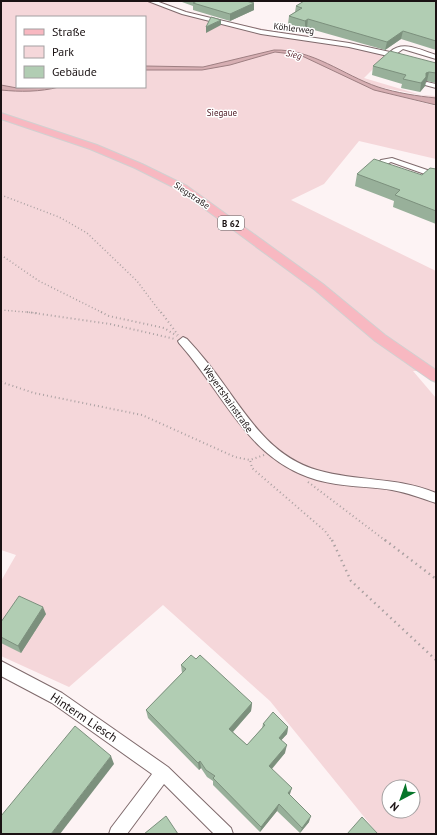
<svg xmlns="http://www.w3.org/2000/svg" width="437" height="835" font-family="'PT Sans',sans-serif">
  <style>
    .green { fill: #f5d7da; fill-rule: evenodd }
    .water { fill: #d6aeb2; stroke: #9e7f82 }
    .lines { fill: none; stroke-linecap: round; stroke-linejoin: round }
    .minor-casing { stroke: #7f6a6c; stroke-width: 2 }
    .major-casing { stroke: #d1d0d0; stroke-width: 2 }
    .path-far2 { stroke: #aba1a2; stroke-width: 1.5; stroke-dasharray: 1 2.5; stroke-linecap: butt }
    .path-far1 { stroke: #aba1a2; stroke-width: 2; stroke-dasharray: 1 3; stroke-linecap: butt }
    .path { stroke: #aba1a2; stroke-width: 2.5; stroke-dasharray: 1.5 4; stroke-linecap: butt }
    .minor { fill: #fff; fill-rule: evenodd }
    .major { fill: #f8b8c1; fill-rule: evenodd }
    .wall { fill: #98b09a }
    .shaded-wall { fill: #7c907d }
    .building { fill: #b1cdb3; stroke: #7c907d }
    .labels { text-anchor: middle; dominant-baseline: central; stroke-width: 3; stroke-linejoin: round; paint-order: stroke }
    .far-street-label { font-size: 9px; fill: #1a1213; stroke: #fff }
    .far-water-label { font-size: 9px; font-style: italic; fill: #5b262f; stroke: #fff }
    .far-park-label { font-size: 9px; fill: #4b1822; stroke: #fff }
    .shield { fill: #fff; stroke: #5f595a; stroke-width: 1 }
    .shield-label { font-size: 9px; font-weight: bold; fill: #1a1213 }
    .street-label { font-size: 10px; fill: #1a1213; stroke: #fff }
    .near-street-label { font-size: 12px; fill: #1a1213; stroke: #fff }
  </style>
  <rect width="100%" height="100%" fill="#fdf3f4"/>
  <path class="green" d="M1 1H158L183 12 268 30 310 36 308 40 349 46 387 55 364 78 421 95 436 96V98L379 87 375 90 436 106V159L359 141 324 184 291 200 436 271V371H413L436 398V834H378L270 701 163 605 69 687 1 656V581L16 555 1 550ZM17 17H145V87H17ZM389 787H413V811H389Z"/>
  <g class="water">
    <path d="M274 50C313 49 343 75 378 87 397 93 417 96 436 98V105L374 90 300 55 275 52 230 65 202 70H145V66L203 67Z"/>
    <path d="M1 85 17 88 59 87C40 92 20 92 1 90Z"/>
  </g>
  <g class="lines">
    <defs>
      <g id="minor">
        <path d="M148 1H156L186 12 261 30 349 43 390 52C403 40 420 50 436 55V59L403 49 396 54 403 56 404 57 401 59 349 47 261 34 182 14Z"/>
        <path d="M427 82 436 84V88L425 85V83Z"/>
        <path d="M392 158 436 173V178L391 162 387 164 379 172 372 170 381 160Z"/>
        <path d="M183 337 187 339C200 353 213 369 225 386 250 421 273 457 317 470 357 482 395 476 436 493V503C421 498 408 493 392 490 367 486 342 487 317 480 247 460 225 394 179 343L178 341Z"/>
        <path d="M1 661 62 693 168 767 231 828 233 834H214L164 784 127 834H109L111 828 152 774 52 703 1 676Z"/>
      </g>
      <path id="major" d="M1 113 97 145 142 164 187 186 323 284 385 335 436 370V382L431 380 375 341 315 290 179 190 135 168 90 149 1 119Z"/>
    </defs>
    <use href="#minor" class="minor-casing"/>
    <use href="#major" class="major-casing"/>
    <g class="path-far2">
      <path d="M1 195 59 217 87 233 137 281 161 313"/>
      <path d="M1 255 39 281 103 313"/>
      <path d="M1 310 37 313"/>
    </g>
    <g class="path-far1">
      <path d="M27 312 110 324 175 339"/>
      <path d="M101 312 109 316 164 328 177 336"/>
      <path d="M161 312 178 335"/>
      <path d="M1 382 34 393 142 415 235 457 250 460"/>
      <path d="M264 455 250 460 252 468 325 531 332 541"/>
      <path d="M308 482 386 541"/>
    </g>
    <g class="path">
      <path d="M332 540 351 581 436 660"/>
      <path d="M385 540 436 579"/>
    </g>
    <use href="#minor" class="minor"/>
    <use href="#major" class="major"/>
  </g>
  <g class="wall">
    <path d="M182 1H246L254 10 230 21 193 10V6L182 2Z"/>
    <path d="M436 1V50L401 39 385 50 307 28 305 29 288 24 289 16 295 12 296 6Z"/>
    <path d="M436 63V83L427 81H426L425 86 420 92 401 88 402 84 372 75 373 66Z"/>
    <path d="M436 169V224L393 207 394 201 355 186 357 174 422 175Z"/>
    <path d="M46 614 21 653 1 643V622Z"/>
    <path d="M196 659 252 703 251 711 233 732 247 745 262 728 263 724 288 727 287 734 281 740 285 753 272 769 290 794 289 795 309 822 300 833 277 811 260 832 213 785V781L207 777 201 768 199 770 148 718 146 710 182 673 181 665Z"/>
  </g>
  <g class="shaded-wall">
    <path d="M254 3V10L230 21V14Z"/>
    <path d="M308 19 307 28 305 29V21Z"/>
    <path d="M221 20V25L206 33V27Z"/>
    <path d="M403 31 401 39 385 50 387 42Z"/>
    <path d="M429 72 427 81H426L425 86 420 92 421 83 426 73Z"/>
    <path d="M43 607 46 614 21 653 18 646Z"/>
    <path d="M252 703 251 711 229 736V729Z"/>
    <path d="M288 727 287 734 277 745 279 738Z"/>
    <path d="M287 745 285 753 268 773 269 766Z"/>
    <path d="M111 756 114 764 60 834H51Z"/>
    <path d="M200 761 201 768 199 770 198 763Z"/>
    <path d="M292 788 290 794 286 800 288 793Z"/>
    <path d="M279 804 277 811 260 832 261 827Z"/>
    <path d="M311 816 309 822 300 833 302 828Z"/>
  </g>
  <g class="building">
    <path d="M197 1H246L254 3 230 14 193 3Z"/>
    <path d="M304 1H436V41L403 31 387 42 308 19 305 21 289 16 302 8 296 6Z"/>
    <path d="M211 17 221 20 206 27Z"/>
    <path d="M390 51 436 63V73L429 72 426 73V77L421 83 403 79 406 75 373 66Z"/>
    <path d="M374 159 422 175 430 168 436 169V211L395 195 400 190 357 174Z"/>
    <path d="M19 596 43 607 18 646 1 637V622Z"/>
    <path d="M191 655 196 659 200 655 252 703 229 729 247 745 265 725 263 724 273 712 288 727 279 738 287 745 269 766 292 788 288 793 311 816 302 828 279 804 261 827 213 778 215 776 206 770 200 761 198 763 146 710 186 669 181 665Z"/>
    <path d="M75 726 111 756 51 834H1V816Z"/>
    <path d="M166 816 178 834H144Z"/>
    <path d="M362 817 378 834H347Z"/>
  </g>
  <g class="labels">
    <g class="far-street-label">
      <text transform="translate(294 28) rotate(7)">Köhlerweg</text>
      <text transform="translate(192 195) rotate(34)">Siegstraße</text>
    </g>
    <g class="far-water-label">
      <text transform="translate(294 54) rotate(13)">Sieg</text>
    </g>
    <g class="far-park-label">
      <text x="222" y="112">Siegaue</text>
    </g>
    <rect class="shield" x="218" y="216" width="26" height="14" rx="3"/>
    <g class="shield-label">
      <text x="231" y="223">B 62</text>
    </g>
    <g class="street-label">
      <text transform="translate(228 399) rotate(55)">Weyertshainstraße</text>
    </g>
    <g class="near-street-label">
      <text transform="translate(84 717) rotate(34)">Hinterm Liesch</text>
    </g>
  </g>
  <rect width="437" height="835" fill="none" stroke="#1a1213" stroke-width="4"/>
  <rect x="16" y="16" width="130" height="72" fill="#ffffff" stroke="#a3a0a1"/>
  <rect x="24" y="29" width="20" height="6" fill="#f8b8c1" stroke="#a3a0a1"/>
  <text x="52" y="36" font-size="12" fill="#1a1213">Straße</text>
  <rect x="24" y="46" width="20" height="12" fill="#f5d7da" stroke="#a3a0a1"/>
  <text x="52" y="56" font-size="12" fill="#1a1213">Park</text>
  <rect x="24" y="66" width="20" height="12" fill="#b1cdb3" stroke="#a3a0a1"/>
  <text x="52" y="76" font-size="12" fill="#1a1213">Gebäude</text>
  <g transform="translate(401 799) rotate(221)"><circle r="19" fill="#ffffff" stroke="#a3a0a1"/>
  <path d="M0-3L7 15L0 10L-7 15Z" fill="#057529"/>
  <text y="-6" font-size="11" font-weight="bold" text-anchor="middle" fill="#1a1213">N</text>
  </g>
</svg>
